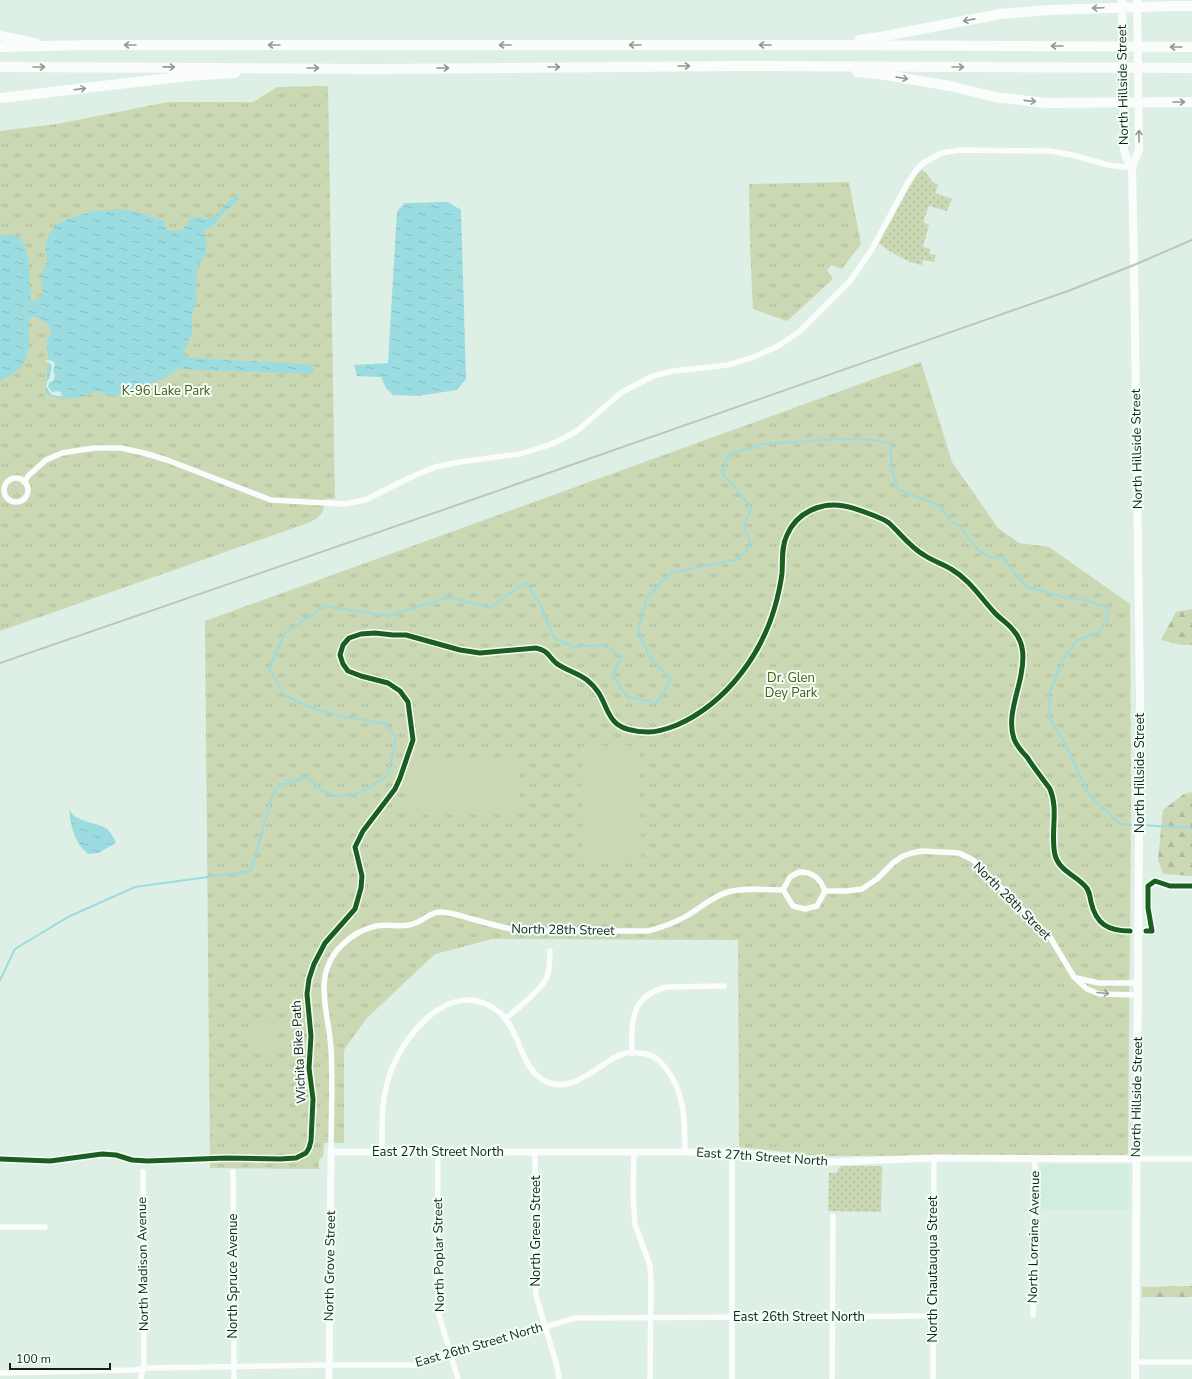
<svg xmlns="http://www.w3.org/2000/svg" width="1192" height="1379" font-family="'Nunito Sans',sans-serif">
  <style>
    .built { fill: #d0eddd }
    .grass { fill: url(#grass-dots) }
    .forest { fill: url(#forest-firs) }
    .park { fill: url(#park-tufts) }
    .pitch { fill: #cad8b4 }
    .water { fill: url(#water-ripples) }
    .pier { fill: #deefe6 }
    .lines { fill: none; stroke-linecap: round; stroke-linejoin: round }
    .stream { stroke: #9bdce0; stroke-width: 2 }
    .minor { stroke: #fafdfb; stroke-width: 5.5 }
    .tertiary { stroke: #fafdfb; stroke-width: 7 }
    .secondary { stroke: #fafdfb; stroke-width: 8 }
    .motorway { stroke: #fafdfb; stroke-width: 10 }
    .rail { stroke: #bfc4c1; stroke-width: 2 }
    .cycleway-casing { stroke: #f2fff7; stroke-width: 8 }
    .cycleway { stroke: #1b5e20; stroke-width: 5 }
    .oneway { stroke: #929995 }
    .labels { text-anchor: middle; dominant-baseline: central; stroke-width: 4; stroke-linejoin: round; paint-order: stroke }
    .street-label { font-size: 13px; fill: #131f19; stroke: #f2fff7 }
    .park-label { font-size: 13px; fill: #4f5913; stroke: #f2fff7 }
  </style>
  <defs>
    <pattern id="grass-dots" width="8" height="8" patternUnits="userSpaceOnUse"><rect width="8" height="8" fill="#cad8b4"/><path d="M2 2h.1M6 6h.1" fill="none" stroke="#adb99a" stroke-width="1.8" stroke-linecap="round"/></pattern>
    <pattern id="forest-firs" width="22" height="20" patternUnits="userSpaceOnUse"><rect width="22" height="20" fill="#cad8b4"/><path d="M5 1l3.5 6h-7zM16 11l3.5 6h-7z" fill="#adb99a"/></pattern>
    <pattern id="park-tufts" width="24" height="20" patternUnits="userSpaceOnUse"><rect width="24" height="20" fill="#cad8b4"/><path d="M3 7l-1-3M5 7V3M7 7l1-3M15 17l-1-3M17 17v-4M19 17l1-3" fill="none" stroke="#adb99a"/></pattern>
    <pattern id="water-ripples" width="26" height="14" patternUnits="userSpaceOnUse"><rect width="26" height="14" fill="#9bdce0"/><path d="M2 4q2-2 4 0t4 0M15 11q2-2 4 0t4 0" fill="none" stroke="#85bcc0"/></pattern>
  </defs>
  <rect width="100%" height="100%" fill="#deefe6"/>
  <path class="built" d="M1044 1164 1127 1165 1129 1167 1128 1210 1038 1209 1039 1169 1041 1165Z"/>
  <g class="grass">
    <path d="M922 170C929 174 930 182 938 185L935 193 952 199 947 211 929 206 923 222 929 225 923 247 930 249 929 254 936 255 934 262 923 260 922 265C912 265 886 250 879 243L910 186 916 176Z"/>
    <path d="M841 1166H882L881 1212 828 1211 829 1173H837L838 1169Z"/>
  </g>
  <g class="forest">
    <path d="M1192 609V645H1181L1161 640 1176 612Z"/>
    <path d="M1192 792V876L1163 874 1158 860 1163 810 1184 794Z"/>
    <path d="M1192 1286V1297H1142V1287Z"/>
  </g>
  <g class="park">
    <path d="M328 86 335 499H324C324 514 322 516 308 523L0 631V131L57 124 168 102H253L277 87Z"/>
    <path d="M849 182 861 244 842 269 831 265 828 270 826 269 833 279 787 321 753 309 750 245 749 184Z"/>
    <path d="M921 362 952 462 998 528 1019 543 1049 547 1130 604 1131 802 1128 1154 1125 1155 821 1156 739 1147 738 940 493 939 435 954 366 1019 344 1050V1143H324L323 1157 319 1159V1169L210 1168 205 621Z"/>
  </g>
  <g class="pitch">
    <path d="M581 746H640L641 863 582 864Z"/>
    <path d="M409 761H519V814L409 815Z"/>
    <path d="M254 1024H273L272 1054H254Z"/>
  </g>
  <g class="water">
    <path d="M242 193 235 203 224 212 215 224 204 231C207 245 209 254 198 264L196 286 197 298 192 314V333L184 351 185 355 189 357C231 361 272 361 313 365L312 368 315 370 312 373H284L177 369 167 377 145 386 134 393 109 396 98 391C81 398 64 402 46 394 44 382 49 371 48 358 48 353 46 347 47 342 47 339 49 337 52 334L47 323 34 316 29 319C29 334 31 355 21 367 16 373 6 377 0 382V235H14L22 240 28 256 31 303 43 296 41 277 47 262 45 249 48 236 56 225 69 218 91 212 118 209 138 212 164 221 166 229 172 231 182 230 189 222 191 218 202 217 206 220 215 216 231 199Z"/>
    <path d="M448 202 461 210 466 379 457 390 417 396 393 395 386 388 381 377 357 376 354 365 388 363 397 212 404 203Z"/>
    <path d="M69 809C71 812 74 817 78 818 95 827 108 821 116 843L98 853 88 854C74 842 71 827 69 809Z"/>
  </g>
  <path class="pier" d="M46 360 53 361 55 364 53 372 55 374 54 380 49 383 48 387 53 393 55 391 61 392 62 397 52 395 46 387 47 381 49 379 52 366 50 363 46 362Z"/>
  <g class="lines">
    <g class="stream">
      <path d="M1141 825 1192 828"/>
      <path d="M0 980 15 949 68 917 135 887 251 871 272 796 279 785 308 777 322 791 338 797 363 792 388 775 396 738 386 724 340 716 309 707 286 696 269 669 285 633 325 606 388 616 448 597 490 608 526 582 541 606 554 638 574 647 604 645 621 656 613 675 627 697 657 703 671 680 648 655 638 631 647 597 671 573 739 559 751 545 744 526 751 508 738 491 722 473 728 455 763 444 840 439 873 440 891 443V466L897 489 940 506 950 520 960 526 979 551 991 557H1003L1015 574 1027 587 1064 597 1088 601 1107 607 1108 618 1098 633 1077 640 1063 659 1050 691 1049 717 1066 745 1089 795 1120 824 1137 825"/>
    </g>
    <g class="minor">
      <circle cx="16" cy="490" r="12"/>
      <path d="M24 482 29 475 46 460 62 453 94 448H121L144 453 167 460 271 500 344 504 365 500 409 478 435 467 460 462 520 454 552 444 577 431 622 392 653 376 673 371 728 365 754 357 778 346 799 332 850 281 872 249 907 184 917 169 923 163 942 153 959 150 1050 151 1072 155 1108 165 1132 168"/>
      <path d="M799 872C813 872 820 878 825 891L817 906 805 909 793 906 783 890 790 877Z"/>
      <path d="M825 891H846L862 889 877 879 893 863 903 856 912 853 922 851 959 853 973 860 1050 937 1074 977 1087 989 1099 994 1138 995"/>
      <path d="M1076 978 1099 983H1138"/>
      <path d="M505 1019C517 1009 539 992 546 979 550 971 550 959 550 951"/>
      <path d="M632 1053C631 1021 631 994 668 987L724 986"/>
      <path d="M331 1152C331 1118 333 1083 331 1049 329 1012 311 975 342 945 351 936 363 929 376 926 387 924 398 927 409 925 420 924 428 913 439 912 451 912 461 916 472 919 491 924 509 930 528 931H648C663 927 677 922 690 914 702 906 714 896 728 892 745 887 765 890 783 890"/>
      <path d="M382 1152C382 1128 381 1103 388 1080 400 1037 452 973 499 1012 521 1030 520 1071 547 1082 574 1093 596 1066 618 1056 624 1053 631 1052 638 1053 650 1053 657 1058 664 1066 685 1090 685 1122 685 1152"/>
      <path d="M438 1152 437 1281 439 1315 458 1379"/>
      <path d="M535 1152V1273L536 1296 557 1366 559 1379"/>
      <path d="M634 1152 633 1196 635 1224 650 1266 651 1282 650 1379"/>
      <path d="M1137 1159H1192"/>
      <path d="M233 1172 234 1379"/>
      <path d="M0 1227H45"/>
      <path d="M1033 1315 1035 1159"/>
      <path d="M1135 1362H1192"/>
      <path d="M0 1373 134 1370 150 1368 329 1365H416L575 1318 933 1316"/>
      <path d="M141 1379 144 1364 143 1172"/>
      <path d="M732 1379V1152"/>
      <path d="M832 1379 833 1216"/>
      <path d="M933 1379 934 1158"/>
    </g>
    <path class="tertiary" d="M329 1379 331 1152H732L833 1162 934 1158 1137 1159"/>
    <g class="secondary">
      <path d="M1122 0 1124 149 1126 157 1132 168"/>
      <path d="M1135 1379 1140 696 1134 265 1132 168 1139 149 1137 0"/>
    </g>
    <g class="motorway">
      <path d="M0 36 35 43"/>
      <path d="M859 40 880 37 1000 14 1049 10 1173 6H1192"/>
      <path d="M0 47 91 45H804L1192 47"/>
      <path d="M0 67 374 69 737 66 1192 68"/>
      <path d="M857 72 886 75 950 86 995 97 1046 103 1192 102"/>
      <path d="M0 98 187 76 235 73"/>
    </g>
    <path class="rail" d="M0 663 460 504 1068 291 1134 265 1192 240"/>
    <defs>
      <g id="cycleway">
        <path d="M1146 931H1152L1148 908V886L1155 881 1170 886H1192"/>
        <path d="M0 1159 50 1161 102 1154 116 1155 132 1160 148 1161 226 1158 280 1159 296 1158 306 1153 309 1148 311 1141 313 1099 309 1068 311 1036 307 994 309 979 314 964 325 943 355 909 361 888 362 876 355 847 363 831 395 789 400 778 413 740 408 702 400 691 388 683 361 676 348 671 343 664 340 655 343 645 349 638 361 634 375 633 393 635H406L460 650 480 653 536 648C549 651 547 655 556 663 565 670 578 673 587 680 615 702 597 731 648 732 658 732 667 729 677 725 727 703 764 652 777 599 779 591 781 582 782 573 783 561 781 547 787 535 797 512 821 502 844 506 852 507 883 518 889 523 901 534 910 547 924 555 933 561 943 564 951 569 970 580 980 597 994 612 1000 619 1008 623 1013 630 1025 643 1024 659 1021 675 1017 696 1007 719 1014 739 1017 746 1022 752 1027 757 1034 768 1042 778 1050 789 1059 810 1050 833 1055 855 1059 870 1074 875 1084 885 1089 889 1090 896 1091 902 1096 924 1108 931 1130 931"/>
      </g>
    </defs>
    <use href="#cycleway" class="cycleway-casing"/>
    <use href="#cycleway" class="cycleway"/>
  </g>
  <defs><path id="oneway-shaft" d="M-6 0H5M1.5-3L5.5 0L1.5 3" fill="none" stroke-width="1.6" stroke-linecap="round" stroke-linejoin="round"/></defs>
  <g class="oneway">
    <use href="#oneway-shaft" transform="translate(1098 8) rotate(178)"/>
    <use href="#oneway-shaft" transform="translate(969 20) rotate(169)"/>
    <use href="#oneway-shaft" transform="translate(130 45) rotate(180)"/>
    <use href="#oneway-shaft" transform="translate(274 45) rotate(180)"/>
    <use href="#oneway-shaft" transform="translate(505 45) rotate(180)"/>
    <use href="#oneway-shaft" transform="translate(635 45) rotate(180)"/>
    <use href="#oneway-shaft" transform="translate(765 45) rotate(180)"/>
    <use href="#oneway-shaft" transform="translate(1057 46) rotate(-180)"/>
    <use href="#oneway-shaft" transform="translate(1176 47) rotate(180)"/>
    <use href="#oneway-shaft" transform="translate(684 66)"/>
    <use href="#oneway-shaft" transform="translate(39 67)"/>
    <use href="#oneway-shaft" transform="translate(169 67) rotate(1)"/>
    <use href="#oneway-shaft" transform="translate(554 67)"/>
    <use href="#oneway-shaft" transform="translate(958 67)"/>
    <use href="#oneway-shaft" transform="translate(313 68)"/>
    <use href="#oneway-shaft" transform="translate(443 68)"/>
    <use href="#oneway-shaft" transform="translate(902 78) rotate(10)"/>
    <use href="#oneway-shaft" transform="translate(80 89) rotate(-7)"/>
    <use href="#oneway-shaft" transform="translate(1030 101) rotate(6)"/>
    <use href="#oneway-shaft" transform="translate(1179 102)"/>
    <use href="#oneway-shaft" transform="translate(1139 136) rotate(-90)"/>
    <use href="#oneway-shaft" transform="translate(1103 993) rotate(5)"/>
  </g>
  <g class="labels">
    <g class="street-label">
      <text transform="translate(1123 85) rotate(-91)">North Hillside Street</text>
      <text transform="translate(1137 449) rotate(-91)">North Hillside Street</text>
      <text transform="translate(1140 773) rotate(-90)">North Hillside Street</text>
      <text transform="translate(1012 901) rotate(45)">North 28th Street</text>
      <text transform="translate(563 930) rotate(1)">North 28th Street</text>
      <text transform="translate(299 1052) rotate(-93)">Wichita Bike Path</text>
      <text transform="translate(1137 1097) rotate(-89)">North Hillside Street</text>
      <text x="438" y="1152">East 27th Street North</text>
      <text transform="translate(762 1157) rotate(4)">East 27th Street North</text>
      <text transform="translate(536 1231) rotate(-90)">North Green Street</text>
      <text transform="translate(1034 1237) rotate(-89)">North Lorraine Avenue</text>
      <text transform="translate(439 1255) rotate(-91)">North Poplar Street</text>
      <text transform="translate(143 1264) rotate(-91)">North Madison Avenue</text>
      <text transform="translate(330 1266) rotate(-89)">North Grove Street</text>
      <text transform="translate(933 1269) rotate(-90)">North Chautauqua Street</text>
      <text transform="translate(233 1276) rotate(-90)">North Spruce Avenue</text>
      <text x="799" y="1317">East 26th Street North</text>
      <text transform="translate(479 1345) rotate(-16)">East 26th Street North</text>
    </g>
    <g class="park-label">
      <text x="166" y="391">K-96 Lake Park</text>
      <text x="791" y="678">Dr. Glen<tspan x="791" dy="15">Dey Park</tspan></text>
    </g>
  </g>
  <path d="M10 1363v6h100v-6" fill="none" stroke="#131f19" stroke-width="2"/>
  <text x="16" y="1363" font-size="12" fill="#131f19" stroke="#f2fff7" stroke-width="3" paint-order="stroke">100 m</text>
</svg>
